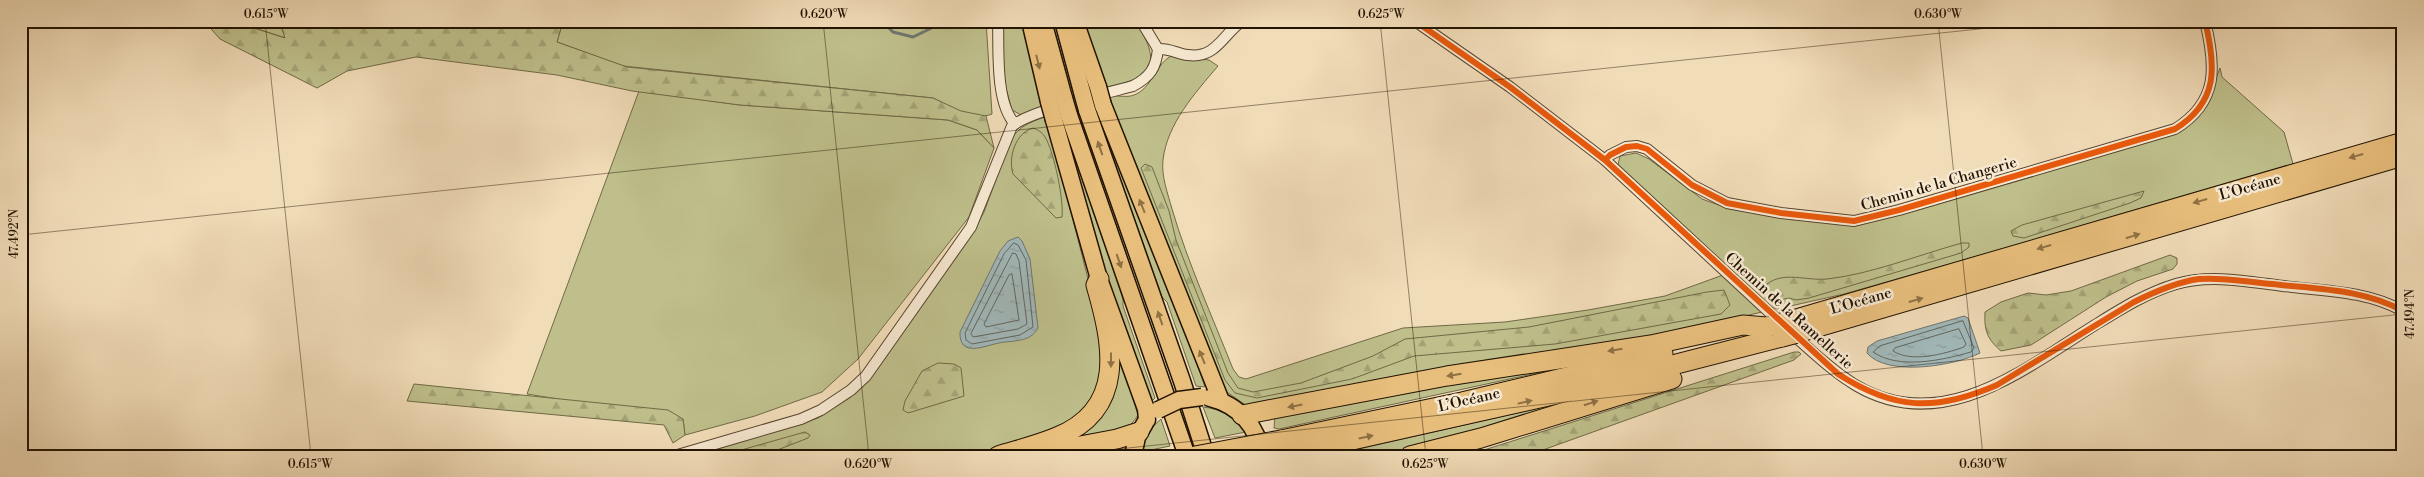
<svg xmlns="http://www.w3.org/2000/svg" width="2424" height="477" font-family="'Libre Bodoni',serif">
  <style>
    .green { fill: #bebf8b; stroke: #706946 }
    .forest { fill: url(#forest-firs); stroke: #706946 }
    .water { fill: url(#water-ripples); stroke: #6e7670 }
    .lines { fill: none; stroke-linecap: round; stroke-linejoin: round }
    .shore { stroke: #62665d; stroke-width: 1 }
    .stream { stroke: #6e7670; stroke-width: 3 }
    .minor-casing { stroke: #56452e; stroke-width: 12 }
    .trunk-casing { stroke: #221300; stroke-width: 19 }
    .motorway-casing { stroke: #221300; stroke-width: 21 }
    .minor { stroke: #f6e8d1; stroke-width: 10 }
    .trunk { stroke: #e8be7c; stroke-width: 16 }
    .motorway { stroke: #e8be7c; stroke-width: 19 }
    .trunk-bridge-casing { stroke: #221300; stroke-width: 19; stroke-linecap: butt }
    .motorway-bridge-casing { stroke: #221300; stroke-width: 21; stroke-linecap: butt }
    .trunk-bridge { stroke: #e8be7c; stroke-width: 16 }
    .motorway-bridge { stroke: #e8be7c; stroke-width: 19 }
    .cycleway-casing { stroke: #f6e8d1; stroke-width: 9 }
    .cycleway { stroke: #e8590c; stroke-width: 6 }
    .oneway { fill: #8f7144 }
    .ticks { fill: none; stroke: #221300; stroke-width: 1; stroke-opacity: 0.45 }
    .labels { text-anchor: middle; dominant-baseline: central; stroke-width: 5; stroke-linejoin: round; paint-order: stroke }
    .street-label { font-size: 15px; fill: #221300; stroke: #f6e8d1 }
    .neatline { fill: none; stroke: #221300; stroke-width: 2 }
    .ticks-label { font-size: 12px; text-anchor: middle; fill: #221300 }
  </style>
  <defs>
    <pattern id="forest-firs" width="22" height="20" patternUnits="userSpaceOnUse" patternTransform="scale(1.25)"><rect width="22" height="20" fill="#bebf8b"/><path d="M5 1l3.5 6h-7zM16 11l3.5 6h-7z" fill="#a3a376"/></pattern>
    <pattern id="water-ripples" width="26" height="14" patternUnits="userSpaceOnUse" patternTransform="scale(1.25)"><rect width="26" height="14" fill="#a1b8ba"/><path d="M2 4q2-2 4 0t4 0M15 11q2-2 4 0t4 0" fill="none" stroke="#8a9d9e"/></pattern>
  </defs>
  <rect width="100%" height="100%" fill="#f1dcb8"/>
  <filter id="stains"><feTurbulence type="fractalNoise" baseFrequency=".004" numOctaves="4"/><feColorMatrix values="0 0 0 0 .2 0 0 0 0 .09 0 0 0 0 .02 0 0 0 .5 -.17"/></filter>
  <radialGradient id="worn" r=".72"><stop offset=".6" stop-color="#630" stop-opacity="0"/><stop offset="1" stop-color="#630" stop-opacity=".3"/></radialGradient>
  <g class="green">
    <path d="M232 21H287L282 29 286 38Z"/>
    <path d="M563 21H986L992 114C974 122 949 106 933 98L623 66 557 42Z"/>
    <path d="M1001 21H1023L1042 109 1021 115 1012 110 1004 81Z"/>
    <path d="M1081 21H1135C1162 62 1155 78 1107 87L1104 86Z"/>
    <path d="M1172 56 1209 60 1218 66C1195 93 1167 124 1163 160 1161 176 1168 194 1172 209 1188 263 1212 316 1233 369L1239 377 1246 379 1403 328 1505 322 1588 310 1665 296 1723 275 1762 312 1664 335 1250 408 1221 388 1109 103 1111 102 1110 96C1117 95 1127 98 1134 95 1152 89 1157 61 1172 56Z"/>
    <path d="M2220 68 2222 77 2284 132 2293 164 1950 264 1844 294 1777 309 1771 307 1618 165 1620 156 1636 153 1649 159 1702 199 1730 209 1851 224 1917 209 2162 138 2190 123 2214 84Z"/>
    <path d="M639 91 740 105 948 120 977 130 994 148 969 217 858 359 822 392 755 416 685 435 683 419 527 394Z"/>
    <path d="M1100 106 1185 326 1205 387 1196 386 1167 302 1162 297 1095 107Z"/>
    <path d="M1045 117 1048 122 1097 314 1104 352 1094 400 1077 418 1048 434 976 456H695L818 418 851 397 873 375 972 234 984 212 1011 139C1020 126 1030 122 1045 117Z"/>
    <path d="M1062 117 1123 299V306L1155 398 1151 402 1115 314Z"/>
    <path d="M1116 356H1120L1138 415C1122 442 1100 430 1075 437Z"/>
    <path d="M1602 359 1279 429 1274 428 1275 416 1384 394Z"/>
    <path d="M1605 393 1433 445 1384 456H1327Z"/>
    <path d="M1203 407C1222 409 1234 417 1246 432L1215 438Z"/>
    <path d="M1161 419 1170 446 1141 452 1148 431Z"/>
  </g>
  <g class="forest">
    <path d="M204 21H232L285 38 282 29 287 21H563L557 42 627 67 933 98 961 111 986 116 994 148 977 130 948 120 740 105 632 91 557 75 416 57 347 71 317 88 220 39Z"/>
    <path d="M1033 128C1038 130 1042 132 1045 137 1054 151 1064 201 1062 217L1056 218 1013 174C1008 158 1015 133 1033 128Z"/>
    <path d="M1145 164 1152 167 1169 211 1176 240 1228 373 1238 388 1253 392 1301 383 1373 356 1405 339 1529 327 1707 292 1724 290 1730 305 1721 314 1555 344 1414 356 1352 379 1257 398 1235 393 1225 380 1141 168Z"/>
    <path d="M2144 191 2141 198 2130 203 2024 238 2013 236 2011 231 2022 225Z"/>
    <path d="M1962 243H1969V247L1961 253 1809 298 1796 300 1789 298 1771 302 1768 298 1767 284C1784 271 1806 281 1827 279 1872 274 1918 255 1962 243Z"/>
    <path d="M2170 255 2177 258V264L2173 269 2137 281 2106 297 2031 345 2001 351C1987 339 1984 330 1985 312L2001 302 2028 293 2046 295 2071 291Z"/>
    <path d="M1794 352H1799L1801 354 1794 360 1526 456H1465Z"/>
    <path d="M938 363 954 364 961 368 964 396 908 413 903 410 905 401 922 371Z"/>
    <path d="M414 384 668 410 683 419 685 435 673 443 664 425 407 401Z"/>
    <path d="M805 432 810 435 808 438 762 456H720Z"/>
  </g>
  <g class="water">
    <path d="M1018 237 1022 241 1030 259 1038 328C1030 343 1013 340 999 343 984 346 959 358 960 332L1000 251 1008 241Z"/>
    <path d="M1964 316 1968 318 1979 350 1980 353C1954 366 1887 377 1867 353L1868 347 1877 341Z"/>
  </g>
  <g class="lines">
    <g class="shore">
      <path d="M1014 243 1018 245 1026 260 1033 327 1020 335 972 344 966 340 965 333 1004 254Z"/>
      <path d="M1013 253 1016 254 1019 261 1027 324 1018 329 973 337 971 334Z"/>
      <path d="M1012 274 1019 320 986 327 984 324 1009 275Z"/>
      <path d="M1963 321 1974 348 1971 352C1943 360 1899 370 1873 352L1880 346Z"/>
      <path d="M1959 329 1966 344 1964 347C1944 354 1912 363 1893 351L1895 348Z"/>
    </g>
    <path class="stream" d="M882 21 893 32 913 37 946 21"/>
    <defs>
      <g id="minor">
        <path d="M998 21C999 49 995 103 1015 124"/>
        <path d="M1141 21 1158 49"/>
        <path d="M1415 21 1510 87 1605 160 1782 324"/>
        <path d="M1158 49C1170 48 1177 54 1188 55 1216 59 1223 34 1242 21"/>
        <path d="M1605 160 1610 155 1626 147 1637 146 1647 149 1692 185 1727 203 1781 213 1854 221 1899 210 2175 129C2219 102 2216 66 2205 21"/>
        <path d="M1792 334C1813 352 1833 372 1857 386 1943 436 2024 369 2095 325 2121 309 2146 293 2176 284 2213 273 2255 283 2292 287 2329 291 2369 292 2403 311"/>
        <path d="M674 456 801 419 821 410 851 390 866 376 971 227 1012 126C1030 111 1107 93 1133 86 1150 77 1156 68 1158 49"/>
      </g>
      <g id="trunk">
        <path d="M1030 21 1049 102"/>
        <path d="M1043 21 1064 98"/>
        <path d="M1063 21 1082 92"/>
        <path d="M1075 21 1098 87"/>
        <path d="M1103 105 1221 401"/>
        <path d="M1087 110 1182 381 1206 456"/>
        <path d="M1069 115 1187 456"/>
        <path d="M1054 120 1099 279 1146 409 1147 420"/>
        <path d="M1210 398C1239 405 1258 427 1262 456"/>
        <path d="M1133 456 1137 437 1145 423"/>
      </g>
      <g id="motorway">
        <path d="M1789 321 2403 142"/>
        <path d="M1801 332 2403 156"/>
        <path d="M1242 415 1447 376 1651 345 1743 325 1766 327"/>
        <path d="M1281 440 1462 402 1663 354"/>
        <path d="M1038 454 1117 439 1139 432"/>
        <path d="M998 456C1017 450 1038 445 1057 437 1127 409 1113 344 1096 285L1099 279"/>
        <path d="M1281 456 1575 390 1782 337"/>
        <path d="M1410 456 1481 438 1672 379"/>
      </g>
    </defs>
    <use href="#minor" class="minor-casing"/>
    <use href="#trunk" class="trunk-casing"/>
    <use href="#motorway" class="motorway-casing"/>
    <use href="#minor" class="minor"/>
    <use href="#trunk" class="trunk"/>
    <use href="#motorway" class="motorway"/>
    <defs>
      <g id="trunk-bridge">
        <path d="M1098 87 1103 105"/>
        <path d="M1082 92 1087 110"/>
        <path d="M1064 98 1069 115"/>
        <path d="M1049 102 1054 120"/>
        <path d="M1158 410 1179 400 1202 397"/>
      </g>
      <g id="motorway-bridge">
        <path d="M1770 326 1789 321"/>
        <path d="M1782 337 1801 332"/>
        <path d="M1195 456 1281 440"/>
      </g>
    </defs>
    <use href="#trunk-bridge" class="trunk-bridge-casing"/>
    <use href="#motorway-bridge" class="motorway-bridge-casing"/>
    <use href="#trunk-bridge" class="trunk-bridge"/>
    <use href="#motorway-bridge" class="motorway-bridge"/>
    <defs>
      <g id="cycleway">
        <path d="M1415 21 1510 87 1605 160 1838 374C1894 410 1935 412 1997 385L2134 302C2154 292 2176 282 2199 279 2223 277 2248 282 2272 284 2315 289 2364 289 2403 311"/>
        <path d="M1605 160 1610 155 1626 147 1637 146 1647 149 1692 185 1727 203 1781 213 1854 221 1899 210 2175 129C2219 102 2216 66 2205 21"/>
      </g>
    </defs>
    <use href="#cycleway" class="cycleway-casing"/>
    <use href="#cycleway" class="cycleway"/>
  </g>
  <defs><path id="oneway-solid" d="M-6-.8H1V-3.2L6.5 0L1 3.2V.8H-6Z" transform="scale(1.25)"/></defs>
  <g class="oneway">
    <use href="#oneway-solid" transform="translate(1038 62) rotate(76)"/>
    <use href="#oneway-solid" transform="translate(1100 148) rotate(-109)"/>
    <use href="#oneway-solid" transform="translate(2356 156) rotate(164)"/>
    <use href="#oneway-solid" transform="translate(2200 201) rotate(164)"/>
    <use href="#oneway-solid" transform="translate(1142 206) rotate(-112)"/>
    <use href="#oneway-solid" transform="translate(2133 236) rotate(-17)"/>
    <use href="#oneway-solid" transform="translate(2044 247) rotate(164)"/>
    <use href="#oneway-solid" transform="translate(1119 261) rotate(71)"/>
    <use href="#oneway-solid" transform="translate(1916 300) rotate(-16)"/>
    <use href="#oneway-solid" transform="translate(1160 318) rotate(-109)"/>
    <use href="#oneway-solid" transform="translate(1615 350) rotate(171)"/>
    <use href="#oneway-solid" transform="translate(1202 357) rotate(-112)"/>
    <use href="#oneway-solid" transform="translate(1111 360) rotate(90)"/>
    <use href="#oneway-solid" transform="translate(1454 375) rotate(171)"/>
    <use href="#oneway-solid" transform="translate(1525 402) rotate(-13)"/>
    <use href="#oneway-solid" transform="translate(1591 403) rotate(-17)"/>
    <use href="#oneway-solid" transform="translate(1295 406) rotate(169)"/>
    <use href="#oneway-solid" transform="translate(1366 437) rotate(-12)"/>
  </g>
  <path class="ticks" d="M265 21 311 456M823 21 869 456M1380 21 1426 456M1938 21 1983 456M21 235 2055 21M1052 456 2403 314"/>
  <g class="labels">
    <g class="street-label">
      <text transform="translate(1939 184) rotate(-16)">Chemin de la Changerie</text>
      <text transform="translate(2250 187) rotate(-16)">L’Océane</text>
      <text transform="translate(1861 301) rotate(-16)">L’Océane</text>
      <text transform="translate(1789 311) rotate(42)">Chemin de la Ramellerie</text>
      <text transform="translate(1469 400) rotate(-13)">L’Océane</text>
    </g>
  </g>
  <rect width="2424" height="477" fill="none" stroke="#f1dcb8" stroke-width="55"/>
  <rect x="28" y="28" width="2368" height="422" class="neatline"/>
  <g class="ticks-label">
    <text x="266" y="18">0.615°W</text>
    <text x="824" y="18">0.620°W</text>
    <text x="1381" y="18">0.625°W</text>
    <text x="1938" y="18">0.630°W</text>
    <text transform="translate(14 234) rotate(-90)" y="4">47.492°N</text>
    <text transform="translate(2410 314) rotate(-90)" y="4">47.494°N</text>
    <text x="310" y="468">0.615°W</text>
    <text x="868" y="468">0.620°W</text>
    <text x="1425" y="468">0.625°W</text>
    <text x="1983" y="468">0.630°W</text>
  </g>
  <rect width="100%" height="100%" filter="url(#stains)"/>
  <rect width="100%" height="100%" fill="url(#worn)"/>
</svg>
